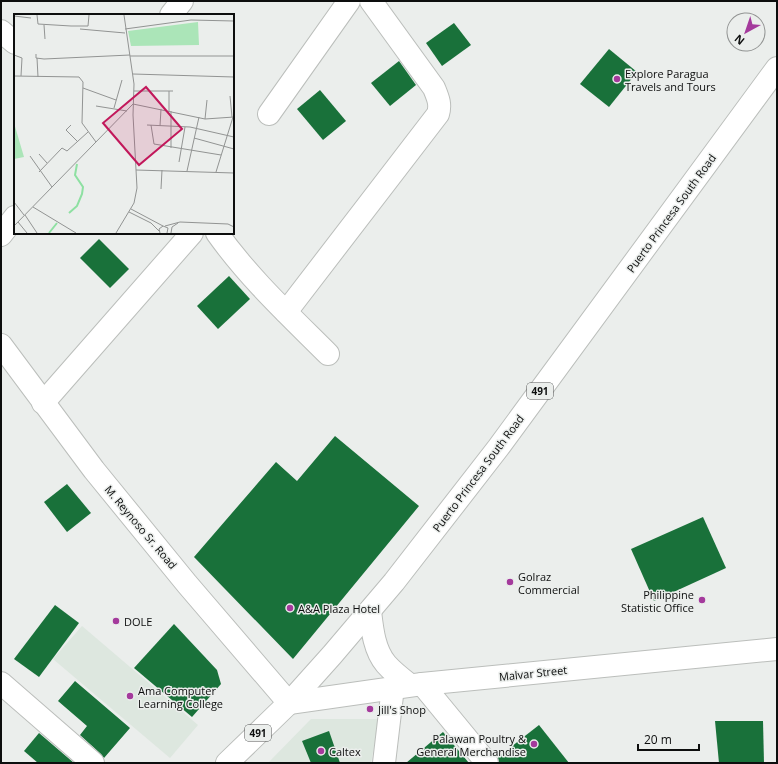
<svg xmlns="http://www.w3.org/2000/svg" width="778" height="764" font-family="'Open Sans',sans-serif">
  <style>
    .built { fill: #dde7df }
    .building { fill: #19713a }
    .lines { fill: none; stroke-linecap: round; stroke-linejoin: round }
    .minor-casing { stroke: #bbbebb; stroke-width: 24 }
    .major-casing { stroke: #bbbebb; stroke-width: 24 }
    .minor { stroke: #fff; stroke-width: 22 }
    .major { stroke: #fff; stroke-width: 22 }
    .poi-dot { fill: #a43a9c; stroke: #ebeeec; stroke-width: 1.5 }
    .labels { text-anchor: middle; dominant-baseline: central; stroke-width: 3; stroke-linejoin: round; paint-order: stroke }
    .shield { fill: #ebeeec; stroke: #505151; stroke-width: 1 }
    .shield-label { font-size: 10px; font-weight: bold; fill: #0d0e0e }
    .poi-label { font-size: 11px; fill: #0d0e0e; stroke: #ebeeec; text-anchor: start }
    .street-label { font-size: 11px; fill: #0d0e0e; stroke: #ebeeec }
    .inset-river { fill: none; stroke: #8ee0a2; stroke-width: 2 }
    .inset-road { fill: none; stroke: #929493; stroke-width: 1 }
    .view { fill: #c2185b; fill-opacity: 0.15; stroke: #c2185b; stroke-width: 2 }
    .inset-edge { fill: none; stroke: #0d0e0e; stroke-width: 2 }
  </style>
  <rect width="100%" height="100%" fill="#ebeeec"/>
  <g class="built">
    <path d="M82 626 198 725 170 758 53 659Z"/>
    <path d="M311 719H379L371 763H268Z"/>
  </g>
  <g class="building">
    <path d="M454 23 471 45 442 66 426 43Z"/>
    <path d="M609 49 637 72 609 107 580 84Z"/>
    <path d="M399 61 416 85 390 106 371 83Z"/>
    <path d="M320 90 346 121 323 140 297 109Z"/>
    <path d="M99 239 129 269 110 288 80 258Z"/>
    <path d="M229 276 250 299 218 329 197 306Z"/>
    <path d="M335 436 419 506 293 659 194 557 276 462 297 481Z"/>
    <path d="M67 484 91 513 67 532 44 502Z"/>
    <path d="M703 517 726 568 654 601 631 549Z"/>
    <path d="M55 605 79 623 39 677 14 659Z"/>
    <path d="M174 624 217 670 221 684 192 717 134 668Z"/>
    <path d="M75 681 130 728 104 758 101 754 80 735 87 726 58 701Z"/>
    <path d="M715 721H763L764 763H719Z"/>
    <path d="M539 725 569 763H499L498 757Z"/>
    <path d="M329 731 340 763H311L302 741Z"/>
    <path d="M443 732 469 763H406Z"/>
    <path d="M39 733 74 763H38L24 751Z"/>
  </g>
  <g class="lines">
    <defs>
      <g id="minor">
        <path d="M171 15 182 1"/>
        <path d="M1 31 15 43"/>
        <path d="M269 114 349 1"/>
        <path d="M217 233C249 278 289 315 328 354"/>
        <path d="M1 235 15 217"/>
        <path d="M286 312 438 114C441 104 438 98 434 88L371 1"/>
        <path d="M1 345 94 470 187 584 289 703"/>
        <path d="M43 403 192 233"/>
        <path d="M1 683 93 763"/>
        <path d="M422 684 487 763"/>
        <path d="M384 763 393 687"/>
      </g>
      <g id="major">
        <path d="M370 611C372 628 374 650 386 664 393 672 402 679 410 685"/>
        <path d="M289 703 422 684 777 649"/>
        <path d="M227 763 289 703 332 655 394 582 498 448 777 68"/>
      </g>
    </defs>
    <use href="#minor" class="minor-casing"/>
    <use href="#major" class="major-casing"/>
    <use href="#minor" class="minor"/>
    <use href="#major" class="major"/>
  </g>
  <g class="poi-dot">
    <circle cx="617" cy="79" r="4"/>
    <circle cx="510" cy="582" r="4"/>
    <circle cx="702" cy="600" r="4"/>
    <circle cx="290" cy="608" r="4"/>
    <circle cx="116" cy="621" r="4"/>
    <circle cx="130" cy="696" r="4"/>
    <circle cx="370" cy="709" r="4"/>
    <circle cx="534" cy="744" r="4"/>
    <circle cx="321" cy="751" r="4"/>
  </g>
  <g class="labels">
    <g class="shield">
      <rect x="527" y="383" width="26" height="16" rx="3"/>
      <rect x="245" y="725" width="26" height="16" rx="3"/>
    </g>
    <g class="shield-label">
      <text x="540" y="391">491</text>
      <text x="258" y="733">491</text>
    </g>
    <g class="poi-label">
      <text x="625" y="73">Explore Paragua<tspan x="625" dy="13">Travels and Tours</tspan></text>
      <text x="518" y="576">Golraz<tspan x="518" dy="13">Commercial</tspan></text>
      <text x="694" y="594" text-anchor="end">Philippine<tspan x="694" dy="13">Statistic Office</tspan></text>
      <text x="298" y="608">A&amp;A Plaza Hotel</text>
      <text x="124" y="621">DOLE</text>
      <text x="138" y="690">Ama Computer<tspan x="138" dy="13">Learning College</tspan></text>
      <text x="378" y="709">Jill's Shop</text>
      <text x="526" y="738" text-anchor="end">Palawan Poultry &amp;<tspan x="526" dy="13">General Merchandise</tspan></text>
      <text x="329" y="751">Caltex</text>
    </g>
    <g class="street-label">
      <text transform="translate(671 213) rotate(-54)">Puerto Princesa South Road</text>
      <text transform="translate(478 473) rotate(-53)">Puerto Princesa South Road</text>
      <text transform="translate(141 527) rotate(50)">M. Reynoso Sr. Road</text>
      <text transform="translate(533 673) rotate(-6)">Malvar Street</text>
    </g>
  </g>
  <g transform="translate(14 14)">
    <rect width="220" height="220" fill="#ebeeec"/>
    <path d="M184 8 185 31 117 32 114 17ZM0 109 10 143 0 145Z" fill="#abe5b8"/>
    <path class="inset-river" d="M55 199 63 192 68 180 69 173 61 161 63 150M35 219 43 209"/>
    <path class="inset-road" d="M23 1 24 10 57 12H74L75 1M0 2 17 4M30 11 31 25M66 15 111 19M111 15 177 6 220 7M22 40V44L30 45 116 41M0 41 8 44 7 62M116 42H220M23 44 24 63M119 60 220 63M0 62 65 63 69 68 68 109 82 128M69 74 102 86M120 77H159M216 82 218 103M119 90 191 105 220 103M82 92 113 97M100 94 108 66M155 97V77M157 97V134M191 105 193 86M57 111 52 116 63 127M133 111 176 113 220 123M137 111 140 130 207 141M146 112 147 95M180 124 220 135M25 140 33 149M16 142 38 173M165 148 171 113M122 156 220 159M173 157 185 103M25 158 48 134 53 137 74 118M202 158 219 103M147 175 148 156M0 188 10 201M19 193 62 219M117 195 149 212M115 198 137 209 145 217M11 201 23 219M4 208 13 219M0 212 119 90M151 212 166 208 214 210 220 213M102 219 120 189 123 174 119 101 120 70 110 1M146 219 145 215 149 212 154 214 153 219M157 219 158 213 164 209"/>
    <path class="view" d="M132 73 168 115 125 151 89 109Z"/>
    <rect width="220" height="220" class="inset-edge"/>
  </g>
  <rect width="778" height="764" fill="none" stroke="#0d0e0e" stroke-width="4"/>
  <g transform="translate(746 32) rotate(220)"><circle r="19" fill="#ebeeec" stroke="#929493"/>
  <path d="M0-3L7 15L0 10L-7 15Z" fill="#a43a9c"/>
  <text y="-6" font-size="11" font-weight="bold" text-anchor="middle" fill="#0d0e0e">N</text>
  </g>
  <path d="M638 744v6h61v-6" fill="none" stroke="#0d0e0e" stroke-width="2"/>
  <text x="644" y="744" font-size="12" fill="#0d0e0e" stroke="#ebeeec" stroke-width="3" paint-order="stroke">20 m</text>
</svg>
